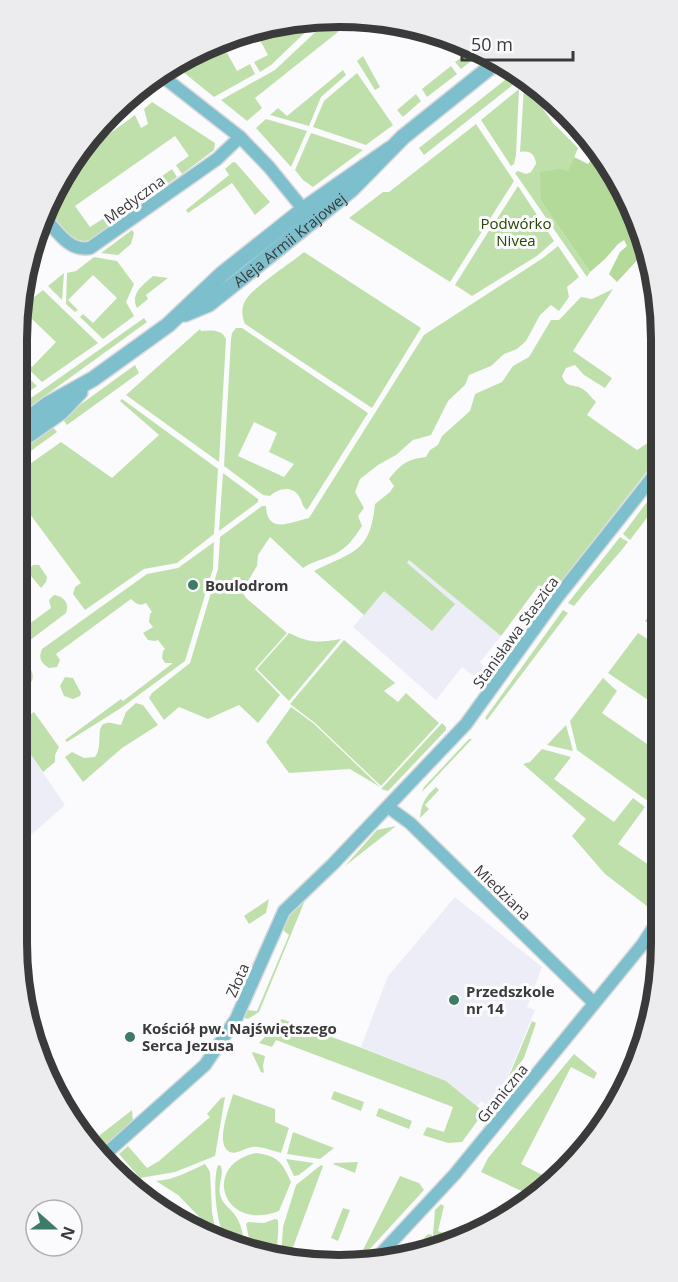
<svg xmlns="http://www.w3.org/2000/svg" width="678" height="1282" font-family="'Open Sans',sans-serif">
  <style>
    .built { fill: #ecedf7 }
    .green { fill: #c0e0ab; fill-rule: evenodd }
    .forest { fill: #b3da99 }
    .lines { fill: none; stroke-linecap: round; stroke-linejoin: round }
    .minor-casing { stroke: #d8d8db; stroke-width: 15 }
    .tertiary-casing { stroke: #d8d8db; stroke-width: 18 }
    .minor { stroke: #7ebfce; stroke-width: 12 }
    .tertiary { stroke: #7ebfce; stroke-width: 15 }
    .poi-dot { fill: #3d7b66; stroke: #fbfbfe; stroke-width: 2 }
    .labels { text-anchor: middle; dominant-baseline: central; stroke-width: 6; stroke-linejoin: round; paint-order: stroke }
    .street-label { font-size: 15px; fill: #3a3a3b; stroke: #fbfbfe }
    .park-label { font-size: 15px; fill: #264701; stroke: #fbfbfe }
    .poi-label { font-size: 15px; font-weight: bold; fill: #3a3a3b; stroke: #fbfbfe; text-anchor: start }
    .rim { fill: none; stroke: #3a3a3b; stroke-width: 8 }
  </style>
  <rect width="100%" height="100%" fill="#fbfbfe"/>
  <g class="built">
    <path d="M409 560 501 636 480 662 485 667 476 678 462 667 436 700 353 627Z"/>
    <path d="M17 735 65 805 17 847Z"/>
    <path d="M455 897 542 967 527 1007 535 1010 507 1079 487 1105 481 1101 477 1106 446 1081 361 1047 388 976Z"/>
  </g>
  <g class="green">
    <path d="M339 20 343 28 255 98 262 108 247 121 221 100 275 70 326 22Z"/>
    <path d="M315 23 271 65 260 72 254 62 268 55 255 31Z"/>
    <path d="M221 42 237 71 250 64 255 74 214 97 177 67Z"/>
    <path d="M474 48 484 51 461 69 455 62Z"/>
    <path d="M363 56 380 87 375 90 357 61Z"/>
    <path d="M451 66 457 74 427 97 422 89Z"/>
    <path d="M343 70 346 75 321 97 309 126 270 115 278 108 287 116Z"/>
    <path d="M515 72 523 77 424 155 419 148Z"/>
    <path d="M357 73 393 125 366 145 313 127 324 101Z"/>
    <path d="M527 86 553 123 578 148 568 172 541 201 590 272 587 277 515 173 518 171 526 174 531 172 536 164C535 154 530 150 520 152L524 87Z"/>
    <path d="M142 87 149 95 126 113 123 108 136 99 132 93Z"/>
    <path d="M519 89 516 155 514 164 511 166 481 120Z"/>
    <path d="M416 94 421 101 403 117 397 110Z"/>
    <path d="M152 102 215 143 214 150 182 174 176 165 189 156 175 136 75 206 90 227 104 218 110 226C104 230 97 238 90 240 73 247 56 219 47 208 57 168 104 138 135 115L141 128 148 124 144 109Z"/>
    <path d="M266 119 307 131 291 167 256 128Z"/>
    <path d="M476 124 514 181 450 282 349 218 383 192H389Z"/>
    <path d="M311 133 363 150 313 187 303 180 295 170Z"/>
    <path d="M233 162 236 163 270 202 255 215 232 183 188 213 186 210 229 175 225 169Z"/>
    <path d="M172 169 177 177 160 189 155 181Z"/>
    <path d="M151 184 156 191 137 205 132 198Z"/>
    <path d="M518 186 554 241 537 256 472 296 455 285 490 229 492 230 497 219Z"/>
    <path d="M127 201 133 208 115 221 109 214Z"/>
    <path d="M132 230 134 233 131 244 118 255 101 253Z"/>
    <path d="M558 246 579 277 567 287 569 297 559 311 551 305 540 315 526 341 517 349 504 354 491 366 469 375 465 385 448 401 431 435 413 440 396 455 378 465 360 479 355 492 364 508 358 516 362 526C355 537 347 548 335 554 323 560 315 560 303 568L270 537 258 555 257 566 242 591 246 598 287 633 255 669 280 695 258 723 239 705 208 719 179 707 164 720 149 698 152 693 190 663 218 569 220 537 262 506H266C267 536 293 521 309 518L424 335 543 258Z"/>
    <path d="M304 252 421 328 372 408 245 324C242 317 241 308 245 301 252 288 291 263 304 252Z"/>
    <path d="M94 257 117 261 134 284 126 302 134 316 103 339 80 317 83 314 93 323 117 298 93 275 68 300 78 310 75 312 66 304 67 273 76 271Z"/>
    <path d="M64 273 62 300 48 286Z"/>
    <path d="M153 276 168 278 146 295 148 299 137 308C130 293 143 285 153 276Z"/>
    <path d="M613 289 573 351 612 378 605 388 584 375 575 365 566 368 562 376C566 388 573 384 581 388 587 391 591 397 596 402L587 415 637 450 649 442 659 447V456L552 593 539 585 501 636 409 560 407 563 455 604 432 631 384 591 364 615 314 571C354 551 370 553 375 504L390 492 394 486 389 479C401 464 407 459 426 457L430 450 438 445 442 436 470 411 475 394 502 382 513 366 529 357 551 320H559L581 297 592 299Z"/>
    <path d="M43 290 98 343 42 382 20 361 22 359 32 367 56 342 31 318 17 333C17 306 24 306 43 290Z"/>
    <path d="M144 318 147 322 17 416V408Z"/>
    <path d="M236 328H242L368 413 307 510C302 506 303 504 300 498 293 485 279 488 270 496L263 495 224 466 231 339 232 333ZM254 422 277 433 269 452 294 464 284 477 238 456Z"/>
    <path d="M200 329 201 331C211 330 222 329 226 339L219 462 126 395Z"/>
    <path d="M135 365 139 373 67 425 62 418Z"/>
    <path d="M17 367 37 386 17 400Z"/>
    <path d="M122 399 218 469 214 534 177 563 144 569 85 610 73 594 75 587 81 583 27 510 21 514 17 513V473L61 442 112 478 159 435 120 401Z"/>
    <path d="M51 425 57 432 17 461V449Z"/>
    <path d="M223 473 258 499V502L219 531Z"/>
    <path d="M659 486V502L630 540 623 534Z"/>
    <path d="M620 537 628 542C610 565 591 584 574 606L568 603Z"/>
    <path d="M214 542 213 569 209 581 205 583 208 585 185 661 121 708 67 742 65 740 121 699 123 701 173 663H165L162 658 163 651 165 649 158 640 155 641 148 640 143 633 153 627 149 622 150 614 152 612 146 603C139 607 136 603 131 599L56 654 60 660 57 667 49 668C41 663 38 658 42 649L147 574 178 568Z"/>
    <path d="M33 565H39L47 577 46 582 41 588 27 571Z"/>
    <path d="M54 595C63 596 70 603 66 613L17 650V633L51 608 49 600Z"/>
    <path d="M660 602V628L658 630 645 621Z"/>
    <path d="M563 610 568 613 487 720 485 718Z"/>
    <path d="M289 633C309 643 319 643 341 639L289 701 257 669Z"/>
    <path d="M638 633 660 647V708L608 673Z"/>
    <path d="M344 640 395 683 384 691 398 702 406 693 439 723 381 786 315 723 290 704Z"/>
    <path d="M23 665 30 668C35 676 33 682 26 688L17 676V667Z"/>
    <path d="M65 677 73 678 81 693 80 696 73 699 64 696 60 686Z"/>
    <path d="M603 678 617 691 602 713 660 753V786L649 802 577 750 570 721Z"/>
    <path d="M136 703 143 705 158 725 122 748 83 782 65 757 72 752 84 758 95 757C104 746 94 724 107 723 111 722 116 725 121 725L126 712Z"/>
    <path d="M291 707 313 723 380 787 350 769 289 773 266 742Z"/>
    <path d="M34 712 59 747 55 755V762L43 772 17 735V725Z"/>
    <path d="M442 723 446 727V730L388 791 381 789Z"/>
    <path d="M566 725 573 751 547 745Z"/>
    <path d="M469 739H472L422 792 424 787Z"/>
    <path d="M542 749 571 757 554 779 614 822 633 798 645 807 618 844 661 873V900L652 910 605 874 572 836 586 819 523 764 530 762Z"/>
    <path d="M436 787 439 790 425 805 429 809 420 818C421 804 425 797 436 787Z"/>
    <path d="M396 826 345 866 377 830Z"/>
    <path d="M308 893 259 1012 248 1019 242 1017 247 1010 257 1011 289 935 284 931C285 917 299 903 308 893Z"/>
    <path d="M269 899 266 913 249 924 244 916Z"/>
    <path d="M282 1019 362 1048 446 1081 484 1112 462 1142 448 1143 423 1135 427 1127 444 1132 453 1107 276 1040 272 1047 259 1043Z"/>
    <path d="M532 1021 536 1023 524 1058 507 1081Z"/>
    <path d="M253 1052 265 1056 263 1066 264 1073 261 1072 252 1053Z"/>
    <path d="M574 1054 597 1073 594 1079 571 1067 521 1164 546 1177 548 1175 556 1179 552 1185 529 1199 528 1194 481 1172 488 1158Z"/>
    <path d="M45 1067 94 1130 92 1131 76 1126Z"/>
    <path d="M334 1091 364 1102 361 1111 331 1099Z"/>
    <path d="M233 1094 275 1109V1122L289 1128 281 1153C273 1151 261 1146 253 1147 246 1147 237 1155 230 1152 214 1146 230 1106 233 1094Z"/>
    <path d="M225 1097 215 1156 175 1172 140 1178 119 1154 128 1146 147 1168 159 1161 210 1117 207 1114 221 1098Z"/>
    <path d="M379 1108 412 1121 409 1129 376 1116Z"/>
    <path d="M132 1110 133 1121 99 1152 91 1142Z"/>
    <path d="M293 1132 334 1148 320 1159 287 1154Z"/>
    <path d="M256 1153C278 1156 282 1162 291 1182L279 1211C222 1233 201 1164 256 1153Z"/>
    <path d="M286 1159 314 1163 299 1175 294 1176Z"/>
    <path d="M358 1162 355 1173 333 1164 334 1163Z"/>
    <path d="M205 1164 210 1172 212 1212 216 1234 178 1195 156 1181C177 1179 187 1172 205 1164Z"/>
    <path d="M218 1165 221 1166C224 1175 218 1184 220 1194 222 1205 232 1209 237 1218 242 1226 244 1240 246 1250 241 1248 233 1246 229 1242 216 1232 212 1180 218 1165Z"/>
    <path d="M321 1165 323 1166 289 1258 281 1257 283 1227 296 1185Z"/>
    <path d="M400 1176 419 1183 424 1190 356 1264Z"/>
    <path d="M441 1204 444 1206 438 1231 464 1240 435 1247 433 1235 435 1210Z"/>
    <path d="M343 1208 350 1210 338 1241 331 1238Z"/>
    <path d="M275 1219 278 1220C279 1231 277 1245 276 1257L252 1253 246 1224 248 1222 264 1223Z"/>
    <path d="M428 1234 432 1235 434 1248 410 1253Z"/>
  </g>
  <path class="forest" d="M599 150 637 216 648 255 640 257 617 282 609 274 620 252 627 246 624 240 618 244 605 259 590 272 541 201 540 172 559 169 568 171 574 157 588 164Z"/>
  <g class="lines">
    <defs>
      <g id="minor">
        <path d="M162 76 240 137 269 167 308 215"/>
        <path d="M44 217C57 231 69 252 90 248L217 159 240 137"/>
        <path d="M388 807 410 823 594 1003"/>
        <path d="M102 1157 205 1065 236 1019 284 911 333 864 466 724 556 599 659 469"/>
        <path d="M373 1262 455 1174 642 945 661 916"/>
      </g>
      <g id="tertiary">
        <path id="s1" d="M185 314 209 304 253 269 351 190 403 137 498 61"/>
        <path d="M17 427 48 404 93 379 168 325 222 274 304 209 390 149"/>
        <path d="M17 443 61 412 80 392"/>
      </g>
    </defs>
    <use href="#minor" class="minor-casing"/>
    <use href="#tertiary" class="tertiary-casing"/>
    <use href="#minor" class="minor"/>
    <use href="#tertiary" class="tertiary"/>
  </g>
  <g class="poi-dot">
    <circle cx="193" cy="585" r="6"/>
    <circle cx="454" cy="1000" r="6"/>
    <circle cx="130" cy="1037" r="6"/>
  </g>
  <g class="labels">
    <g class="street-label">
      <text transform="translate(134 199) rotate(-36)">Medyczna</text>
      <text stroke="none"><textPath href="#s1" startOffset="129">Aleja Armii Krajowej</textPath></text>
      <text transform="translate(515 632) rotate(-54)">Stanisława Staszica</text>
      <text transform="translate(503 892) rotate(44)">Miedziana</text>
      <text transform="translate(237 980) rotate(-66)">Złota</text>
      <text transform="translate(502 1093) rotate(-51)">Graniczna</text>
    </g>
    <g class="park-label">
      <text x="516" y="223">Podwórko<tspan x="516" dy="17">Nivea</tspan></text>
    </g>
    <g class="poi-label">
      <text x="205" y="585">Boulodrom</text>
      <text x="466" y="991">Przedszkole<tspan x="466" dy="17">nr 14</tspan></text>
      <text x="142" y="1028">Kościół pw. Najświętszego<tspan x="142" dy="17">Serca Jezusa</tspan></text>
    </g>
  </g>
  <path d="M0 0H678V1282H0ZM339 27H339A312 312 0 0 1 651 339V943A312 312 0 0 1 339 1255H339A312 312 0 0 1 27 943V339A312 312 0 0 1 339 27Z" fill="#ececee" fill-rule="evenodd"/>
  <path class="rim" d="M339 27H339A312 312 0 0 1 651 339V943A312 312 0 0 1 339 1255H339A312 312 0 0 1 27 943V339A312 312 0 0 1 339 27Z"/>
  <g transform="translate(54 1228) rotate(111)"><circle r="28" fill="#fbfbfe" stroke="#aeaeb0" stroke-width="1.5"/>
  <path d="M0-4.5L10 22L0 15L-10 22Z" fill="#3d7b66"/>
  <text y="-9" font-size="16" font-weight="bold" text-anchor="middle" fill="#3a3a3b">N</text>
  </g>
  <path d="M462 51v9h111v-9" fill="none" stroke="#3a3a3b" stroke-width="3"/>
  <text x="471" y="51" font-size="18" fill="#3a3a3b" stroke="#fbfbfe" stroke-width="4.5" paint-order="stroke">50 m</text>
</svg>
